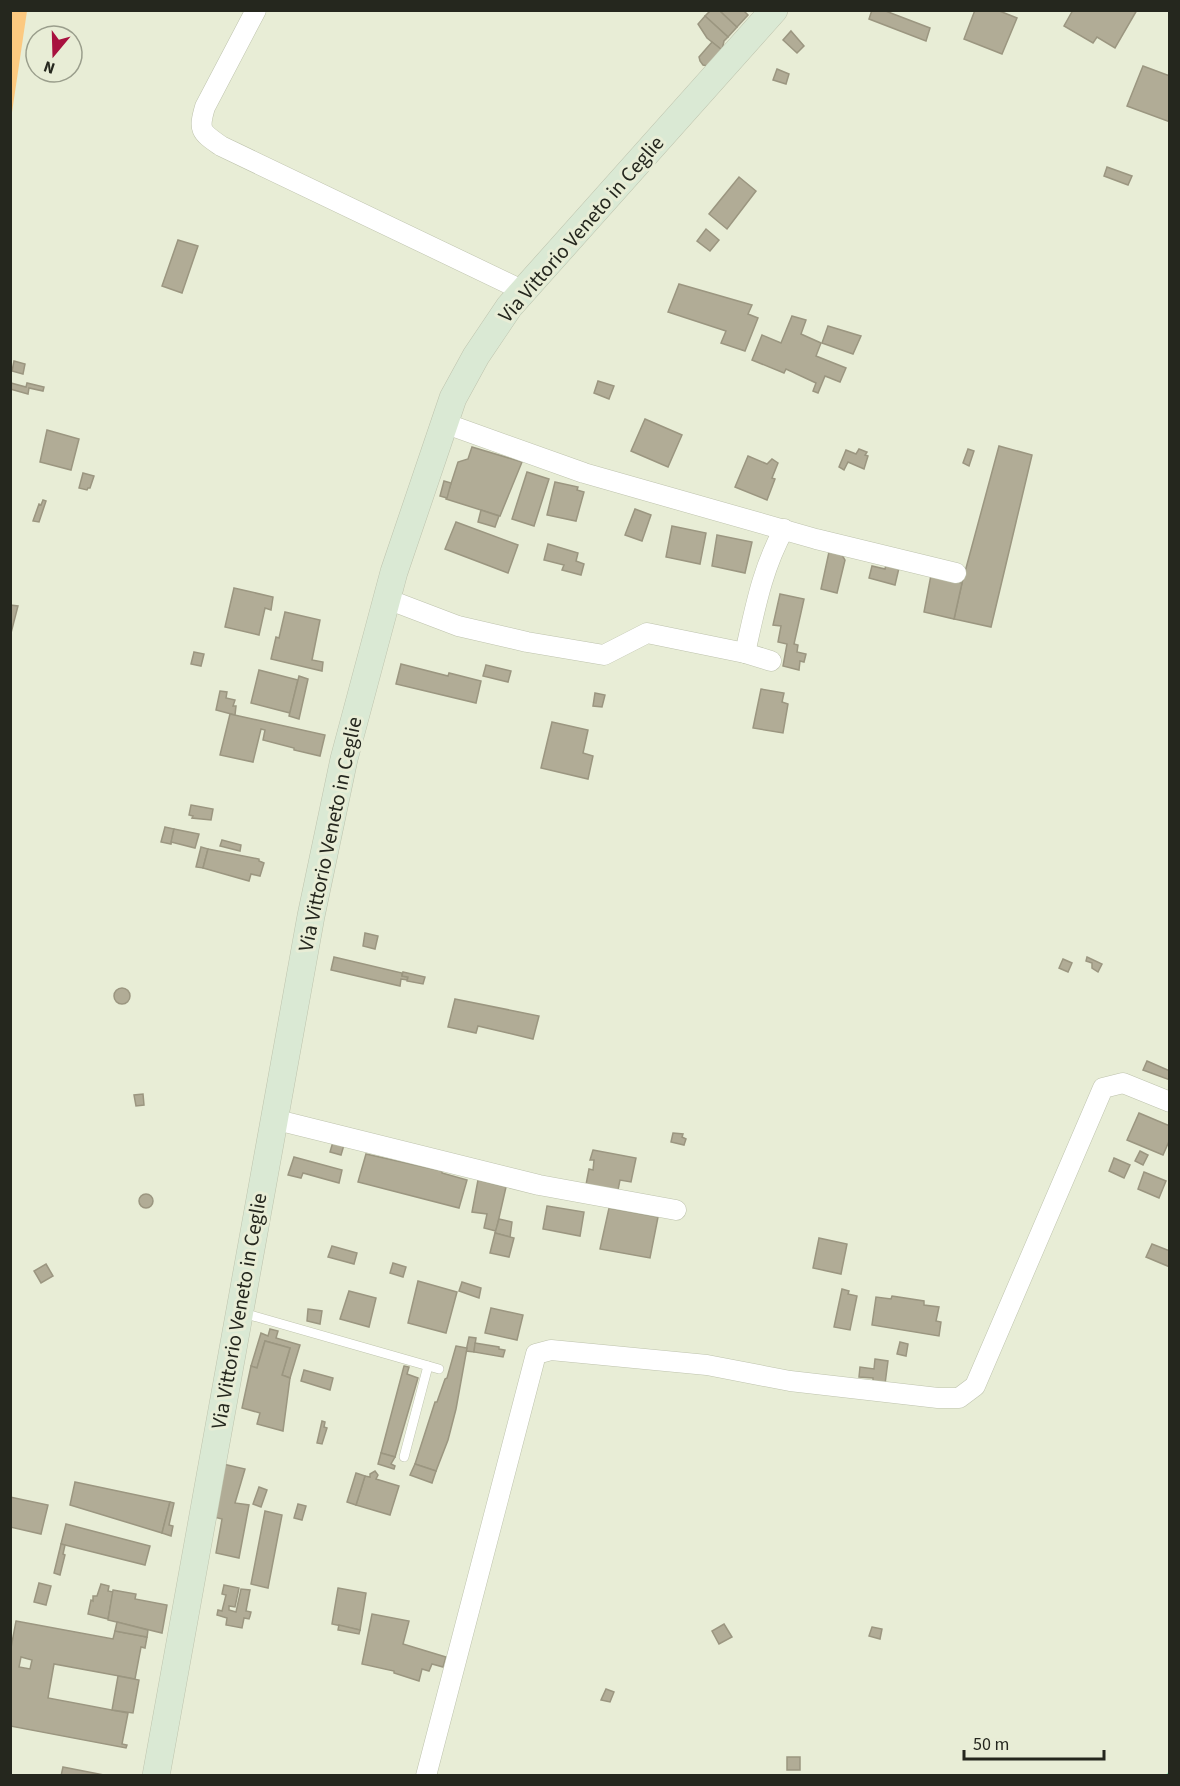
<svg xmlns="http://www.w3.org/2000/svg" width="1180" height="1786" font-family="'Source Sans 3',sans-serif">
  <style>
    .green { fill: #fcc980 }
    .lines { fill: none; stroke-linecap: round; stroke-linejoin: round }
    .stream { stroke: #7ee7b0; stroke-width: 5 }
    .building { fill: #b1ac96; stroke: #9b9680; stroke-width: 1.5; fill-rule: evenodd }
    .service-casing { stroke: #bec3ad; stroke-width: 10 }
    .minor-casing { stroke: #bec3ad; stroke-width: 21 }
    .secondary-casing { stroke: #bec3ad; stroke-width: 28 }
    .service { stroke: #fff; stroke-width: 9 }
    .minor { stroke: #fff; stroke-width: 20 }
    .secondary { stroke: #dae9d4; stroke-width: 27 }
    .labels { text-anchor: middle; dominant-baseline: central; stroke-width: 6; stroke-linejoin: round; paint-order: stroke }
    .street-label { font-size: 21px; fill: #25271e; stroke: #e8edd6 }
  </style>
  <rect width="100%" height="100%" fill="#e8edd6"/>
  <path class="green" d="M11 10 27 11 11 119 10 11Z"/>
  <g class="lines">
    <path class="stream" d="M1168 1776 1170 1774"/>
  </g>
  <g class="building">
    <path d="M711 10H719L737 27 728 37 705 16Z"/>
    <path d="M719 10H743L748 15 737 27Z"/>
    <path d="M872 10H883L930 28 926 41 869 19Z"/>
    <path d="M975 10H997L1017 18 1002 54 964 39Z"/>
    <path d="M1073 10H1137L1115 48 1097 37 1093 43 1064 26Z"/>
    <path d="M705 16 728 37 724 41 722 50 707 38 698 24Z"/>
    <path d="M791 31 804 46 797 53 783 40Z"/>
    <path d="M712 42 722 50 708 66 703 65 700 61 699 57Z"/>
    <path d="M1143 66 1170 76V122L1127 106Z"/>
    <path d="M777 69 789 74 786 84 773 80Z"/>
    <path d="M1107 167 1132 176 1128 185 1104 176Z"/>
    <path d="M739 177 756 191 727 229 709 214Z"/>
    <path d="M706 229 719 240 710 251 697 241Z"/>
    <path d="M178 240 198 246 182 293 162 286Z"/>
    <path d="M679 284 752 305 748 314 758 318 745 351 721 343 726 331 668 312Z"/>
    <path d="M792 316 806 320 801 334 821 343 816 356 846 368 840 382 825 376 818 393 813 391 816 383 786 369 784 373 752 360 762 335 781 343Z"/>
    <path d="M828 326 861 336 853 354 822 343Z"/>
    <path d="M14 361 25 364 23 374 12 371Z"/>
    <path d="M598 381 614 386 609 399 594 393Z"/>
    <path d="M11 383 26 387 27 383 44 387 43 391 29 388 28 394 10 389Z"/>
    <path d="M645 419 682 435 668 467 631 451Z"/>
    <path d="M47 430 79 439 71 470 40 462Z"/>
    <path d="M999 446 1032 455 991 627 954 619 962 583Z"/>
    <path d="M472 447 522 462 500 516 446 499 458 462 468 459Z"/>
    <path d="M859 449 867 452 865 455 868 456 864 469 848 462 844 470 839 467 846 450 856 454Z"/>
    <path d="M968 449 974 451 969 466 963 463Z"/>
    <path d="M748 456 767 464 772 459 778 463 772 478 775 479 767 500 735 487Z"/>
    <path d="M527 472 549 479 534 526 512 519Z"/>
    <path d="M83 473 94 476 90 488H88L87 490 79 488Z"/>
    <path d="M444 481 451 483 447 498 440 496Z"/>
    <path d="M555 482 578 487 577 490 584 492 576 521 547 515Z"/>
    <path d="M43 500 46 501 39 522 33 521 39 504 41 505Z"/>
    <path d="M635 509 651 515 642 541 625 535Z"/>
    <path d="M481 510 499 516 495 527 478 522Z"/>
    <path d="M456 522 518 545 508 573 445 549Z"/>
    <path d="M672 526 706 533 700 564 666 557Z"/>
    <path d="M717 535 752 542 745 573 712 566Z"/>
    <path d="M548 544 578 553 576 561 584 564 581 575 562 570 564 565 544 560Z"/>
    <path d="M829 552 842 555 845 560 837 593 821 589Z"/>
    <path d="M886 565 899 568 895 585 869 578 872 566 885 569Z"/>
    <path d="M931 575 962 583 954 619 924 612Z"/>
    <path d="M234 588 273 597 271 610 265 608 259 635 225 627Z"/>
    <path d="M780 594 804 599 794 644 798 645 797 652 806 654 804 662 800 661 799 670 783 666 787 644 778 642 781 626 773 625Z"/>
    <path d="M10 605 18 606 11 633H10Z"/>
    <path d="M285 612 320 620 312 660 323 662 322 671 271 659 276 637 279 638Z"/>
    <path d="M194 652 204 654 201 666 191 664Z"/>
    <path d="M401 664 448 676 449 673 481 681 476 703 396 684Z"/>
    <path d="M486 665 511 671 508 682 483 676Z"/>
    <path d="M259 670 298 680 290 713 251 703Z"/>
    <path d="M299 676 308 679 299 719 289 716Z"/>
    <path d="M761 689 784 693 782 702 788 704 783 733 753 728Z"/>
    <path d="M220 691 227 692 226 698 235 700 233 706H236L235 715 216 710Z"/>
    <path d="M595 693 605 695 602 707 593 706Z"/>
    <path d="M230 714 325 735 320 756 294 750V748L263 740 265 730 261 729 253 762 220 755Z"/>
    <path d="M552 722 588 730 583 753 593 756 588 779 541 768Z"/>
    <path d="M191 805 213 809 211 820 192 818 193 816 189 815Z"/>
    <path d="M165 827 174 829 171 844 161 842Z"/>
    <path d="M174 829 199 834 195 848 171 842Z"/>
    <path d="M222 840 241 845 240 851 220 846Z"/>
    <path d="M201 847 208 849 203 868 196 867Z"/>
    <path d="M208 849 259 859V861L264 863 260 876 251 874 249 881 203 868Z"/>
    <path d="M365 933 378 936 375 949 363 946Z"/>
    <path d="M334 957 402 973V976L408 977 407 980 401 979 400 986 331 970Z"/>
    <path d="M1087 957 1102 964 1098 972 1092 968V963L1086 961Z"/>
    <path d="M1063 959 1072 963 1068 972 1059 968Z"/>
    <path d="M403 972 425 977 423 984 407 981 408 977 402 976Z"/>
    <circle cx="122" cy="996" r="8"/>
    <path d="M455 999 539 1016 533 1039 478 1026 476 1033 448 1027Z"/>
    <path d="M1147 1061 1170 1071V1080L1143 1070Z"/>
    <path d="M143 1094 144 1105 136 1106 134 1095Z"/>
    <path d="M1139 1113 1170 1126V1139L1163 1155 1127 1140Z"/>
    <path d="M673 1133 683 1134 682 1137 686 1139 684 1145 671 1142Z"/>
    <path d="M333 1142 344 1145 341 1155 330 1152Z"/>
    <path d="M593 1150 636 1158 631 1182 620 1180 617 1195 585 1190 589 1169 593 1170 594 1160H590Z"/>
    <path d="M1140 1151 1148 1155 1143 1165 1135 1161Z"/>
    <path d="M366 1154 442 1171V1173L467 1180 459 1208 358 1182Z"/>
    <path d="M294 1157 342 1170 339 1183 303 1173 301 1178 288 1175Z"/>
    <path d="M1114 1158 1130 1165 1124 1178 1109 1171Z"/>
    <path d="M1144 1172 1166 1181 1159 1198 1138 1189Z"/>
    <path d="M478 1180 506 1187 496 1231 484 1228 487 1214 472 1212Z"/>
    <circle cx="146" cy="1201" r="7"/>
    <path d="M547 1206 584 1212 580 1236 543 1229Z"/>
    <path d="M609 1208 658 1217 650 1258 600 1249Z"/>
    <path d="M499 1219 512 1222 510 1237 495 1233Z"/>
    <path d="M495 1233 514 1238 509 1257 490 1253Z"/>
    <path d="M819 1238 847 1244 841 1274 813 1268Z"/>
    <path d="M1152 1244 1170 1251V1267L1146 1257Z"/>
    <path d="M332 1246 357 1253 354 1264 328 1257Z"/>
    <path d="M393 1263 406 1267 403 1277 390 1273Z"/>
    <path d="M46 1264 53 1276 41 1283 34 1271Z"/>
    <path d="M418 1281 457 1292 446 1333 408 1323Z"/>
    <path d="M462 1282 481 1288 479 1298 459 1291Z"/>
    <path d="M842 1289 849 1291 848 1294 857 1296 850 1330 834 1327Z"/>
    <path d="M349 1291 376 1298 369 1327 340 1319Z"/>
    <path d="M892 1296 924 1301V1305L939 1307 936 1321 941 1322 939 1336 872 1325 876 1297 891 1299Z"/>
    <path d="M491 1308 523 1315 517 1340 485 1333Z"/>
    <path d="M308 1309 322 1311 320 1324 307 1321Z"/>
    <path d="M270 1329 278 1331 276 1338 300 1345 290 1378 282 1375 290 1348 265 1341 257 1368 251 1366 261 1333 268 1336Z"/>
    <path d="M469 1337 476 1338 474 1352 466 1351Z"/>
    <path d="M265 1341 290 1348 282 1375 290 1378 283 1431 257 1424 260 1413 242 1408 251 1366 257 1368Z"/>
    <path d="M900 1342 908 1344 906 1356 897 1354Z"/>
    <path d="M475 1343 499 1347V1349L505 1350 503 1357 474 1352Z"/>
    <path d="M456 1346 467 1348 456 1409 448 1440 436 1471 415 1464 435 1402H437L445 1379 447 1378Z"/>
    <path d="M875 1359 888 1361 885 1384 873 1383V1378L859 1377 860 1367 874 1369Z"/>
    <path d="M404 1366 409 1367 407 1374 418 1378 395 1457 381 1453Z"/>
    <path d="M304 1370 333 1378 330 1390 301 1381Z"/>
    <path d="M322 1421 325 1422 324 1427 327 1428 322 1444 317 1443Z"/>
    <path d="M381 1453 395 1457 391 1464 395 1466 394 1469 378 1464Z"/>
    <path d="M223 1464 245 1469 235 1503 249 1505 239 1558 216 1553 222 1519 214 1517Z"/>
    <path d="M415 1464 436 1471 432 1483 410 1475Z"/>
    <path d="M375 1471 378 1475 376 1479 399 1486 390 1515 356 1505 365 1476 370 1477V1474Z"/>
    <path d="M356 1473 365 1476 356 1505 347 1502Z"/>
    <path d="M75 1482 170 1502 162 1533 70 1505Z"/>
    <path d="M259 1487 267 1490 261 1507 253 1504Z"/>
    <path d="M10 1497 48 1505 41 1534 10 1527Z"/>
    <path d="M170 1502 174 1503 169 1525 173 1526 171 1536 162 1533Z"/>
    <path d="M298 1504 306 1506 302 1520 294 1518Z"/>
    <path d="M265 1511 282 1515 268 1588 251 1584Z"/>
    <path d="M66 1524 150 1546 145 1565 61 1544Z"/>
    <path d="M61 1544 65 1545 63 1554 65 1555 60 1575 54 1573Z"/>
    <path d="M39 1583 51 1586 46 1605 34 1602Z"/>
    <path d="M101 1584 109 1586 108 1591 113 1592 108 1619 88 1614 91 1600 93 1601V1596H97Z"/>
    <path d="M224 1585 239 1588 235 1607 229 1606V1610L236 1612 241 1589 250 1590 246 1611 251 1612 250 1616 249 1619 244 1618 242 1628 226 1625 227 1618 217 1615 218 1610 222 1611 226 1595 222 1594Z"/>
    <path d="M338 1588 366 1593 360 1630 332 1624Z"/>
    <path d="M113 1590 136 1594 135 1599 167 1605 162 1633 108 1620Z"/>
    <path d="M372 1614 409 1621 403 1644 446 1657 443 1667 432 1664 429 1671 422 1669 419 1681 394 1673V1671L362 1664Z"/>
    <path d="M16 1621 113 1639 115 1631 147 1637 145 1648 141 1647 135 1679 54 1664 48 1698 128 1713 122 1744 127 1745 126 1748 10 1726V1653ZM21 1657 32 1660 30 1669 19 1667Z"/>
    <path d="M117 1622 148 1630 147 1637 115 1631Z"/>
    <path d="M724 1624 732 1637 719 1644 712 1631Z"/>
    <path d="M339 1625 360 1630 359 1634 338 1630Z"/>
    <path d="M872 1627 882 1629 880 1639 869 1636Z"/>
    <path d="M118 1676 139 1680 133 1713 112 1710Z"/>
    <path d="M606 1689 614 1692 610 1702 601 1700Z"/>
    <rect x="787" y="1757" width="13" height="13"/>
    <path d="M63 1767 109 1776H61Z"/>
  </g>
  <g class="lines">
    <defs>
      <g id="service">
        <path d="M243 1313 439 1369"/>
        <path d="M404 1457 428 1366"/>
      </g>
      <g id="minor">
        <path d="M256 10 205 107C198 131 201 132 221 146L524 291"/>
        <path d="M444 423 584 473 816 539 956 573"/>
        <path d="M387 599 458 626 527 642 604 655 647 633 745 653 771 661"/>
        <path d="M745 653C755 609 762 569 784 529"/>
        <path d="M273 1119 539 1185 676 1210"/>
        <path d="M426 1776 536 1354 551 1350 707 1365 790 1381 938 1398H959L975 1386 1103 1088 1123 1083 1170 1102"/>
      </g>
      <path id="secondary" d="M156 1776 311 916 344 759 394 572 453 398 476 356 509 307 774 10"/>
    </defs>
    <use href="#service" class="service-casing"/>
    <use href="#minor" class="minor-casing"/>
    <use href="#secondary" class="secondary-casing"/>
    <use href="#service" class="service"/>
    <use href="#minor" class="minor"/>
    <use href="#secondary" class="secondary"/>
  </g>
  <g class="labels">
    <g class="street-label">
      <text transform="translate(581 229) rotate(-49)">Via Vittorio Veneto in Ceglie</text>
      <text transform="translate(330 834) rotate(-78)">Via Vittorio Veneto in Ceglie</text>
      <text transform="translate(239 1311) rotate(-80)">Via Vittorio Veneto in Ceglie</text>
    </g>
  </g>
  <rect width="1180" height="1786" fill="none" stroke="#25271e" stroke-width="24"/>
  <g transform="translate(54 54) rotate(199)"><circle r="28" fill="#e8edd6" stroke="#9a9e8c" stroke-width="1.5"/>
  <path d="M0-4.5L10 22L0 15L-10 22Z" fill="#a8113f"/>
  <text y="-9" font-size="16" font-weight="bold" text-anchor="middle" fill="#25271e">N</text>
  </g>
  <path d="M964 1750v9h140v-9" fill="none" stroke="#25271e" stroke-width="3"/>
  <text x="973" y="1750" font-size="18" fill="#25271e" stroke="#e8edd6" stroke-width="4.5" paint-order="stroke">50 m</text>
</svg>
